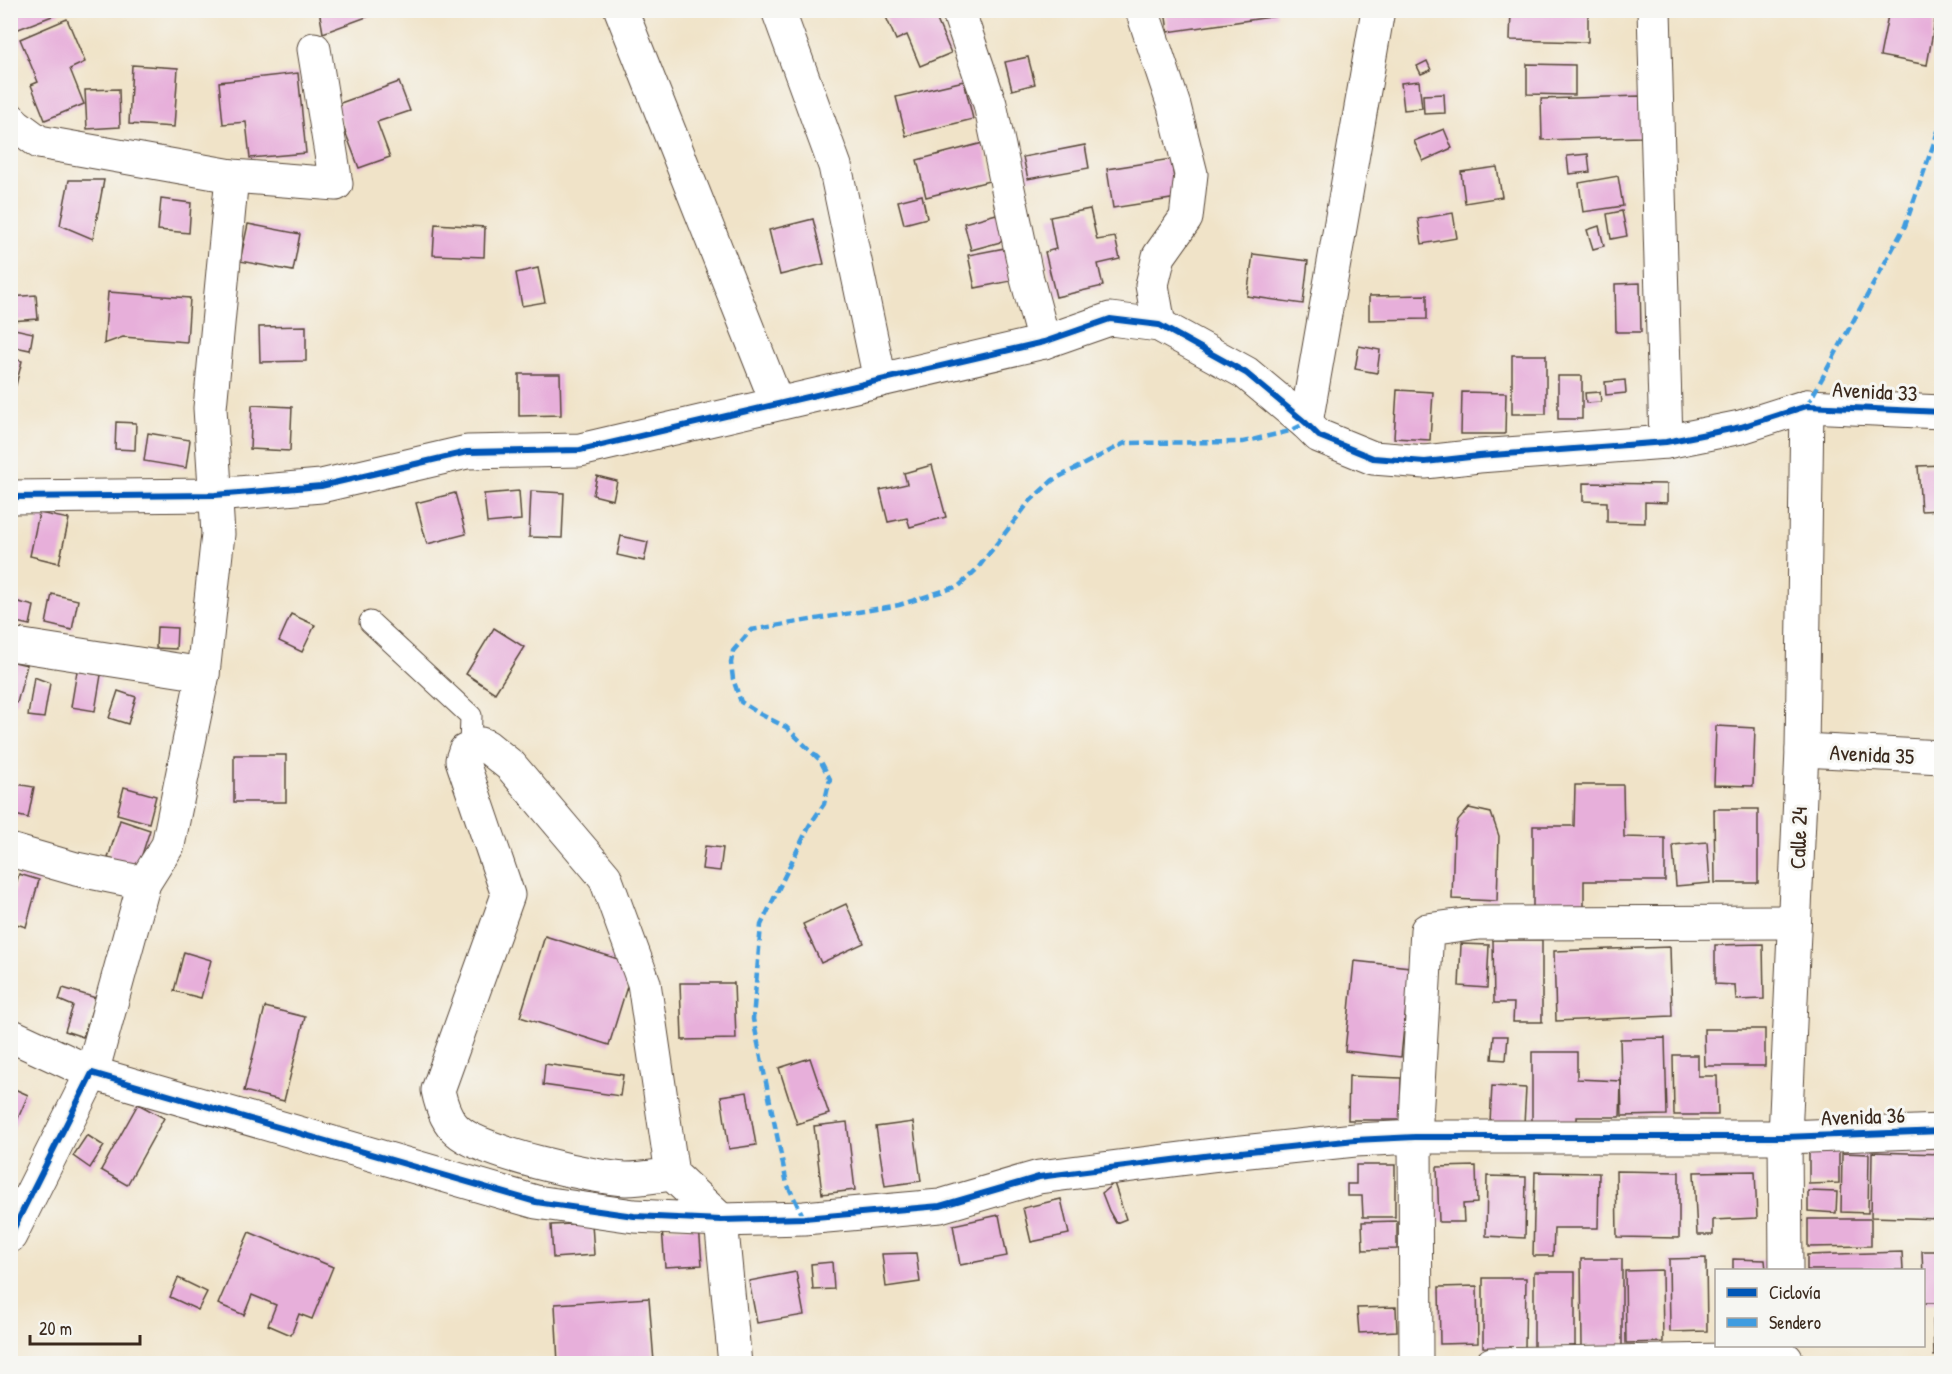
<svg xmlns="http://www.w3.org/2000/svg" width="1952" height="1374" font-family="'Patrick Hand',sans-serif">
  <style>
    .building { fill: #e7afda }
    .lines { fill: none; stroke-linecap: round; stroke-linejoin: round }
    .lane-casing { stroke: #564638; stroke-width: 23 }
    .street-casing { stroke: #564638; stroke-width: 35 }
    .lane { stroke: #fff; stroke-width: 21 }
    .street { stroke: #fff; stroke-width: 33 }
    .quiet { stroke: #3f9ce0; stroke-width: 4.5; stroke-dasharray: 9 4.5; stroke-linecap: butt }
    .cycleway-casing { stroke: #f6f6f2; stroke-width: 10 }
    .cycleway { stroke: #0057b8; stroke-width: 6 }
    .labels { text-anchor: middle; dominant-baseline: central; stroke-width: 6; stroke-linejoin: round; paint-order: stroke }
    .street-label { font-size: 22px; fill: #3b2a1e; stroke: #f6f6f2 }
  </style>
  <rect width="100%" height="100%" fill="#f6f6f2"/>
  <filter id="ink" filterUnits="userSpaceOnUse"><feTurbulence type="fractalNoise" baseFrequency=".0167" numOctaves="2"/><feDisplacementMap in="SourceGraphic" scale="12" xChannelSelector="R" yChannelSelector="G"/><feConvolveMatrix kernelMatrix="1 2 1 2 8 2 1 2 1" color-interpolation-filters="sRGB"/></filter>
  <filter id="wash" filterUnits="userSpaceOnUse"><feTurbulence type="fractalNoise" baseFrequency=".008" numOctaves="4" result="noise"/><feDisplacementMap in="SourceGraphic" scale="24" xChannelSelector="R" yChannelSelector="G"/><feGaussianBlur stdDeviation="1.35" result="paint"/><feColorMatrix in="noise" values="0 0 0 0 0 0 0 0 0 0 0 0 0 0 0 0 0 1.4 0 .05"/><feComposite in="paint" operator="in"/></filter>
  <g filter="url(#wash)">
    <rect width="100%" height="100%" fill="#f0e3c8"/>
    <g id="blocks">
      <g class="building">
        <path d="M10 10H59L60 13 16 30Z"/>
        <path d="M319 10H383V11L323 33Z"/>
        <path d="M883 10H947L949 14 937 20 951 53 920 66 907 35 896 40Z"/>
        <path d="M1165 10H1276L1277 16 1168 32Z"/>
        <path d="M1511 10H1588V42L1510 40Z"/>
        <path d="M1889 10H1937L1927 65 1880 56Z"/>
        <path d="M67 19 85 62 70 69 84 104 45 120 31 85 38 82 20 39Z"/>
        <path d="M1028 57 1035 84 1012 90 1005 62Z"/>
        <path d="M1427 61 1431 70 1421 74 1417 66Z"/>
        <path d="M1527 64 1575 65V95L1527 94Z"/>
        <path d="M132 65 178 68 174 127 129 124Z"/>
        <path d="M298 73 306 153 250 158 246 122 223 124 219 82Z"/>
        <path d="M964 81 973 119 906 136 896 97Z"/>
        <path d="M1419 81 1422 108 1404 110 1401 83Z"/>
        <path d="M399 82 410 111 377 122 390 157 359 168 335 105Z"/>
        <path d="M119 89 120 127 87 129 85 90Z"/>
        <path d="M1444 94 1445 113 1424 114 1423 95Z"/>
        <path d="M1640 96 1641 137 1542 140 1541 99Z"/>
        <path d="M1444 129 1452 148 1423 161 1414 141Z"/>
        <path d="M983 143 993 180 926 197 917 160Z"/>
        <path d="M1085 145 1089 168 1028 179 1023 157Z"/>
        <path d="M1588 154 1590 172 1569 174 1567 156Z"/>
        <path d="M1171 159 1177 198 1113 208 1107 169Z"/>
        <path d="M1497 167 1502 197 1465 203 1461 172Z"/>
        <path d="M1618 176 1623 206 1583 212 1579 183Z"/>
        <path d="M69 180H104L93 239 60 225Z"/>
        <path d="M922 195 927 218 904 224 898 201Z"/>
        <path d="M161 199 191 203 189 233 158 230Z"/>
        <path d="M1090 209 1097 240 1115 237 1120 259 1098 264 1103 286 1056 297 1045 252 1056 249 1050 217Z"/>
        <path d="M1622 211 1627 236 1611 239 1607 214Z"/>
        <path d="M1000 213 1008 240 971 250 964 223Z"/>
        <path d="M1453 213 1457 238 1422 244 1418 219Z"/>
        <path d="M813 219 824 264 780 275 769 230Z"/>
        <path d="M248 224 300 234 293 271 240 261Z"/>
        <path d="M435 224 485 227 484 257 433 255Z"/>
        <path d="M1599 226 1604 246 1593 249 1587 230Z"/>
        <path d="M1005 248 1011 281 975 288 968 255Z"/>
        <path d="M1253 254 1308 261 1303 304 1247 296Z"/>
        <path d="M538 268 545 302 522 306 516 273Z"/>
        <path d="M1640 283 1641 332H1616L1615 284Z"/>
        <path d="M108 292 190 298 187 342 123 337 104 344Z"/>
        <path d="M36 295 38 319 10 321V297Z"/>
        <path d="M1427 295V319L1369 320V296Z"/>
        <path d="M306 326V361L260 362 259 327Z"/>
        <path d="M10 328 33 333 30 350 10 346Z"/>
        <path d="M1359 346 1380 350 1377 373 1355 369Z"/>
        <rect x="1512" y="355" width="34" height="59"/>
        <path d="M10 358 22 361 16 385 10 383Z"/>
        <path d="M519 374H560L561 415 519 416Z"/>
        <rect x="1558" y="376" width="24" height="43"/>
        <path d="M1625 380 1626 393 1606 395 1605 382Z"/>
        <path d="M1397 390 1433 392 1430 440 1394 438Z"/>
        <path d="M1462 392 1506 393 1505 434H1461Z"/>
        <path d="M1600 392 1601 402 1586 403 1585 393Z"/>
        <path d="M252 405 292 407 290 451 250 449Z"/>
        <path d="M116 422 136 423 135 450 115 449Z"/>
        <path d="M148 433 190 440 186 468 144 461Z"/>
        <path d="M932 465 946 517 910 527 907 518 888 522 880 490 907 484 904 473Z"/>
        <path d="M1942 465V510L1921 511 1918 466Z"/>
        <path d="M597 476 617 481 613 500 593 495Z"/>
        <path d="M1583 483 1667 484V503L1645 502V523L1607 522V502L1583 501Z"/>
        <path d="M519 491 521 520 487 523 484 494Z"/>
        <path d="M531 491 564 493 562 538 529 537Z"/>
        <path d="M455 493 466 534 427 544 416 503Z"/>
        <path d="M39 513 69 519 59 563 30 556Z"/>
        <path d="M621 536 648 542 644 561 617 555Z"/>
        <path d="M52 594 78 600 72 630 46 624Z"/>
        <path d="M15 601 34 606 30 625 11 621Z"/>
        <path d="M291 614 315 625 302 652 279 641Z"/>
        <path d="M157 627 177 628 176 649 156 648Z"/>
        <path d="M494 628 524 647 495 693 466 674Z"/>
        <path d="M10 661 27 665 17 703 10 702Z"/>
        <path d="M77 671 101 675 95 711 71 707Z"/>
        <path d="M34 677 50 683 44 718 28 716Z"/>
        <path d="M118 691 136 697 128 724 109 718Z"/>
        <path d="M1716 726 1755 728 1753 786 1714 785Z"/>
        <rect x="234" y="755" width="52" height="47"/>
        <path d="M10 783 34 787 28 818 10 814Z"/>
        <path d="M1575 785H1623L1624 837 1665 838V881H1584V911H1533V826H1574Z"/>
        <path d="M124 787 156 796 149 823 117 814Z"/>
        <path d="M1469 808 1491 813 1499 836 1497 901 1452 899 1454 834 1458 821Z"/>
        <path d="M1714 809H1758V883H1715Z"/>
        <path d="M120 820 150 830 138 867 108 858Z"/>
        <path d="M1707 842 1710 883 1676 886 1673 845Z"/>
        <path d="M705 846 723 848 720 871 702 869Z"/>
        <path d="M19 874 39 880 26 927 10 922V903Z"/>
        <path d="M846 904 864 943 821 963 803 924Z"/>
        <path d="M545 936 634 964 609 1045 520 1017Z"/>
        <path d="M1493 940H1542V1022H1513L1514 1003H1494Z"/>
        <path d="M1461 944 1489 945 1487 988 1459 986Z"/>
        <path d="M1763 944 1764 999 1736 1000 1735 985 1715 984V945Z"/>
        <path d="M1670 947 1672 1016 1556 1021 1554 951Z"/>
        <path d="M184 952 211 960 201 998 174 991Z"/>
        <path d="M1354 961 1410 967 1401 1057 1345 1051Z"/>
        <path d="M680 983H734L736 1039 682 1040Z"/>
        <path d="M63 988 96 998 83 1037 65 1031 73 1006 59 1000Z"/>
        <path d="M265 1007 305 1017 284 1101 244 1091Z"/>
        <path d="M1704 1029H1765V1066H1705Z"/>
        <path d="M1494 1036H1508L1506 1060 1492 1059Z"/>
        <path d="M1665 1038 1667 1115 1622 1116 1620 1039Z"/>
        <path d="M1532 1052H1577V1079L1621 1081 1620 1117H1577V1121L1532 1122Z"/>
        <path d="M1673 1055H1698V1076H1717L1718 1115H1674Z"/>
        <path d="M810 1058 829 1114 797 1124 779 1068Z"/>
        <path d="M545 1064 623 1075 620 1096 543 1085Z"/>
        <path d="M1349 1076 1401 1078 1400 1120H1348Z"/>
        <path d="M1492 1086 1526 1088 1524 1124 1490 1122Z"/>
        <path d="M10 1087 28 1095 10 1137Z"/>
        <path d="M747 1092 756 1145 729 1149 721 1096Z"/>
        <path d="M138 1104 164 1118 127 1185 101 1170Z"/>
        <path d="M847 1122 855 1190 822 1194 814 1126Z"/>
        <path d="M913 1122 921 1181 885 1186 876 1127Z"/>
        <path d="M87 1135 104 1146 90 1168 73 1156Z"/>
        <path d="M1839 1151V1183L1809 1184V1152Z"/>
        <path d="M1872 1152 1942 1154 1941 1219 1871 1217Z"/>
        <path d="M1842 1153 1869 1154 1868 1213 1841 1212Z"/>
        <path d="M1356 1165H1395V1217H1363L1362 1196H1347V1184H1356Z"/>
        <path d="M1476 1166 1477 1203 1463 1204 1464 1222H1439L1437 1167Z"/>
        <path d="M1616 1171 1679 1172V1238L1617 1237Z"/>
        <path d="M1755 1171 1757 1218 1713 1220V1235H1697L1694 1172Z"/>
        <path d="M1535 1172 1599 1173 1598 1228H1554L1553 1256H1533Z"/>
        <path d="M1487 1176 1526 1177 1525 1238 1486 1236Z"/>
        <path d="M1114 1183 1126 1219 1116 1223 1109 1211 1102 1193Z"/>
        <path d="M1808 1191 1837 1192 1836 1213 1808 1211Z"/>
        <path d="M1061 1199 1069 1234 1031 1242 1023 1208Z"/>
        <path d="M999 1215 1007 1256 960 1265 953 1225Z"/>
        <path d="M1808 1219H1871V1246L1808 1247Z"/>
        <path d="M1397 1221V1249L1363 1250 1362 1222Z"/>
        <path d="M592 1223 594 1255 553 1258 551 1225Z"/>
        <path d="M699 1226 702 1265 665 1267 662 1228Z"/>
        <path d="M249 1232 333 1267 312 1319 299 1314 291 1335 268 1325 276 1305 252 1295 244 1315 218 1304Z"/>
        <path d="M1922 1251H1942V1303H1924Z"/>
        <path d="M1902 1252 1903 1270H1807V1255Z"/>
        <path d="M916 1253 920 1282 886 1287 882 1254Z"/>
        <path d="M1706 1258 1707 1331 1670 1332 1669 1259Z"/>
        <path d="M1581 1259H1622V1347H1582Z"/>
        <path d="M1733 1259 1765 1260 1766 1270H1733Z"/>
        <path d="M832 1262 834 1289 813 1290 811 1264Z"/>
        <path d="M1662 1270 1663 1342 1626 1343 1625 1271Z"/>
        <path d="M796 1272 804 1315 757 1323 749 1281Z"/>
        <rect x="1534" y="1272" width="41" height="75"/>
        <path d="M178 1278 207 1292 198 1310 170 1297Z"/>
        <path d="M1483 1278H1526L1525 1348 1483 1347Z"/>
        <path d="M1477 1286 1478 1343 1440 1344 1439 1287Z"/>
        <path d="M649 1298 654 1362 558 1364 555 1304Z"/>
        <path d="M1396 1307 1397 1331 1359 1333 1357 1308Z"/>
        <path d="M1933 1320H1942V1355L1934 1356Z"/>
      </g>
    </g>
  </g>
  <g filter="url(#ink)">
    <use href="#blocks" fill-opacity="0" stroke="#564638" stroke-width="1.5"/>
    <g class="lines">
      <defs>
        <path id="lane" d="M370 622 471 716 470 747"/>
        <g id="street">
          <path d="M621 10 777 403"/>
          <path d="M778 10 835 166 880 380"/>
          <path d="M958 10 990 104 1027 279 1044 342"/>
          <path d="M1142 10 1174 106 1191 174 1186 218 1159 256 1152 285 1159 325"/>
          <path d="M1654 10 1666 442"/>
          <path d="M10 119 16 125 39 142 232 176 336 184 314 49"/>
          <path d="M1306 423 1378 10"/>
          <path d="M10 497 215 495 321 486 467 452 580 450 1044 342 1110 319 1159 325 1246 373 1306 423 1319 436 1373 458 1425 462 1479 456 1666 442 1741 427 1807 406 1942 412"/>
          <path d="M10 644 203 674"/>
          <path d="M1802 750 1942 757"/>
          <path d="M10 850 76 869 144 883"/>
          <path d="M10 1035 92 1073 144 883 168 845 203 674 218 534 210 408 232 176"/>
          <path d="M672 1174C657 1176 641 1179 626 1179 593 1178 481 1152 458 1131 446 1121 441 1105 438 1090L508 895 462 760 465 751 481 744 486 746 511 766 605 877 644 983 672 1174 721 1220 735 1364"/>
          <path d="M10 1236 92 1073 536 1202 634 1216 721 1220 804 1218 940 1206 1039 1177 1212 1155 1355 1140 1415 1137H1785L1942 1131"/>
          <path d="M1786 1270 1785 1137 1802 750 1807 406"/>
          <path d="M1416 1364 1415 1137 1427 930 1479 923 1794 922"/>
          <path d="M1492 1364 1786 1359"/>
        </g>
      </defs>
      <use href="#lane" class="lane-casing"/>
      <use href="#street" class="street-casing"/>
      <use href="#lane" class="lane"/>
      <use href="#street" class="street"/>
      <g class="quiet">
        <path d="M1807 406 1905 226 1942 120"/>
        <path d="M804 1218 787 1184 753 1019 761 925 809 826 824 804 830 779 820 760 786 727 760 714 741 702 733 679 731 663 733 651 751 630 899 605 959 586 977 569 1030 501 1053 480 1125 443 1243 442 1290 431 1306 423"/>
      </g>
      <defs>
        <g id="cycleway">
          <path d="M10 497 215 495 321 486 467 452 580 450 1044 342 1110 319 1159 325 1246 373 1306 423 1319 436 1373 458 1425 462 1479 456 1666 442 1741 427 1807 406 1942 412"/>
          <path d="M10 1236 92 1073 536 1202 634 1216 721 1220 804 1218 940 1206 1039 1177 1212 1155 1355 1140 1415 1137H1785L1942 1131"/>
        </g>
      </defs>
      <use href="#cycleway" class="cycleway-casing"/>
      <use href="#cycleway" class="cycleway"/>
    </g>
  </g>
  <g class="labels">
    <g class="street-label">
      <text transform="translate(1875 391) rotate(3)">Avenida 33</text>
      <text transform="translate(1872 754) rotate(3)">Avenida 35</text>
      <text transform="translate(1798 838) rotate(-88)">Calle 24</text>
      <text transform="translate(1863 1116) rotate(-2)">Avenida 36</text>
    </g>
  </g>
  <rect width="1952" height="1374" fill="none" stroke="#f6f6f2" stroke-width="36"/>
  <rect x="1715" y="1269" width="210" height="78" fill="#f6f6f2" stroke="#aba49d" stroke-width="1.5"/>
  <rect x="1727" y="1288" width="30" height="9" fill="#0057b8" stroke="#aba49d" stroke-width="1.5"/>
  <text x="1769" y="1299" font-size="18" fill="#3b2a1e">Ciclovía</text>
  <rect x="1727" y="1318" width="30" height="9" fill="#3f9ce0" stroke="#aba49d" stroke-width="1.5"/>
  <text x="1769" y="1329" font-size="18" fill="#3b2a1e">Sendero</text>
  <path d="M30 1335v9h110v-9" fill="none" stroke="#3b2a1e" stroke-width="3"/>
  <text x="39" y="1335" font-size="18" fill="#3b2a1e" stroke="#f6f6f2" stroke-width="4.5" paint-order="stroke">20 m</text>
</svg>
